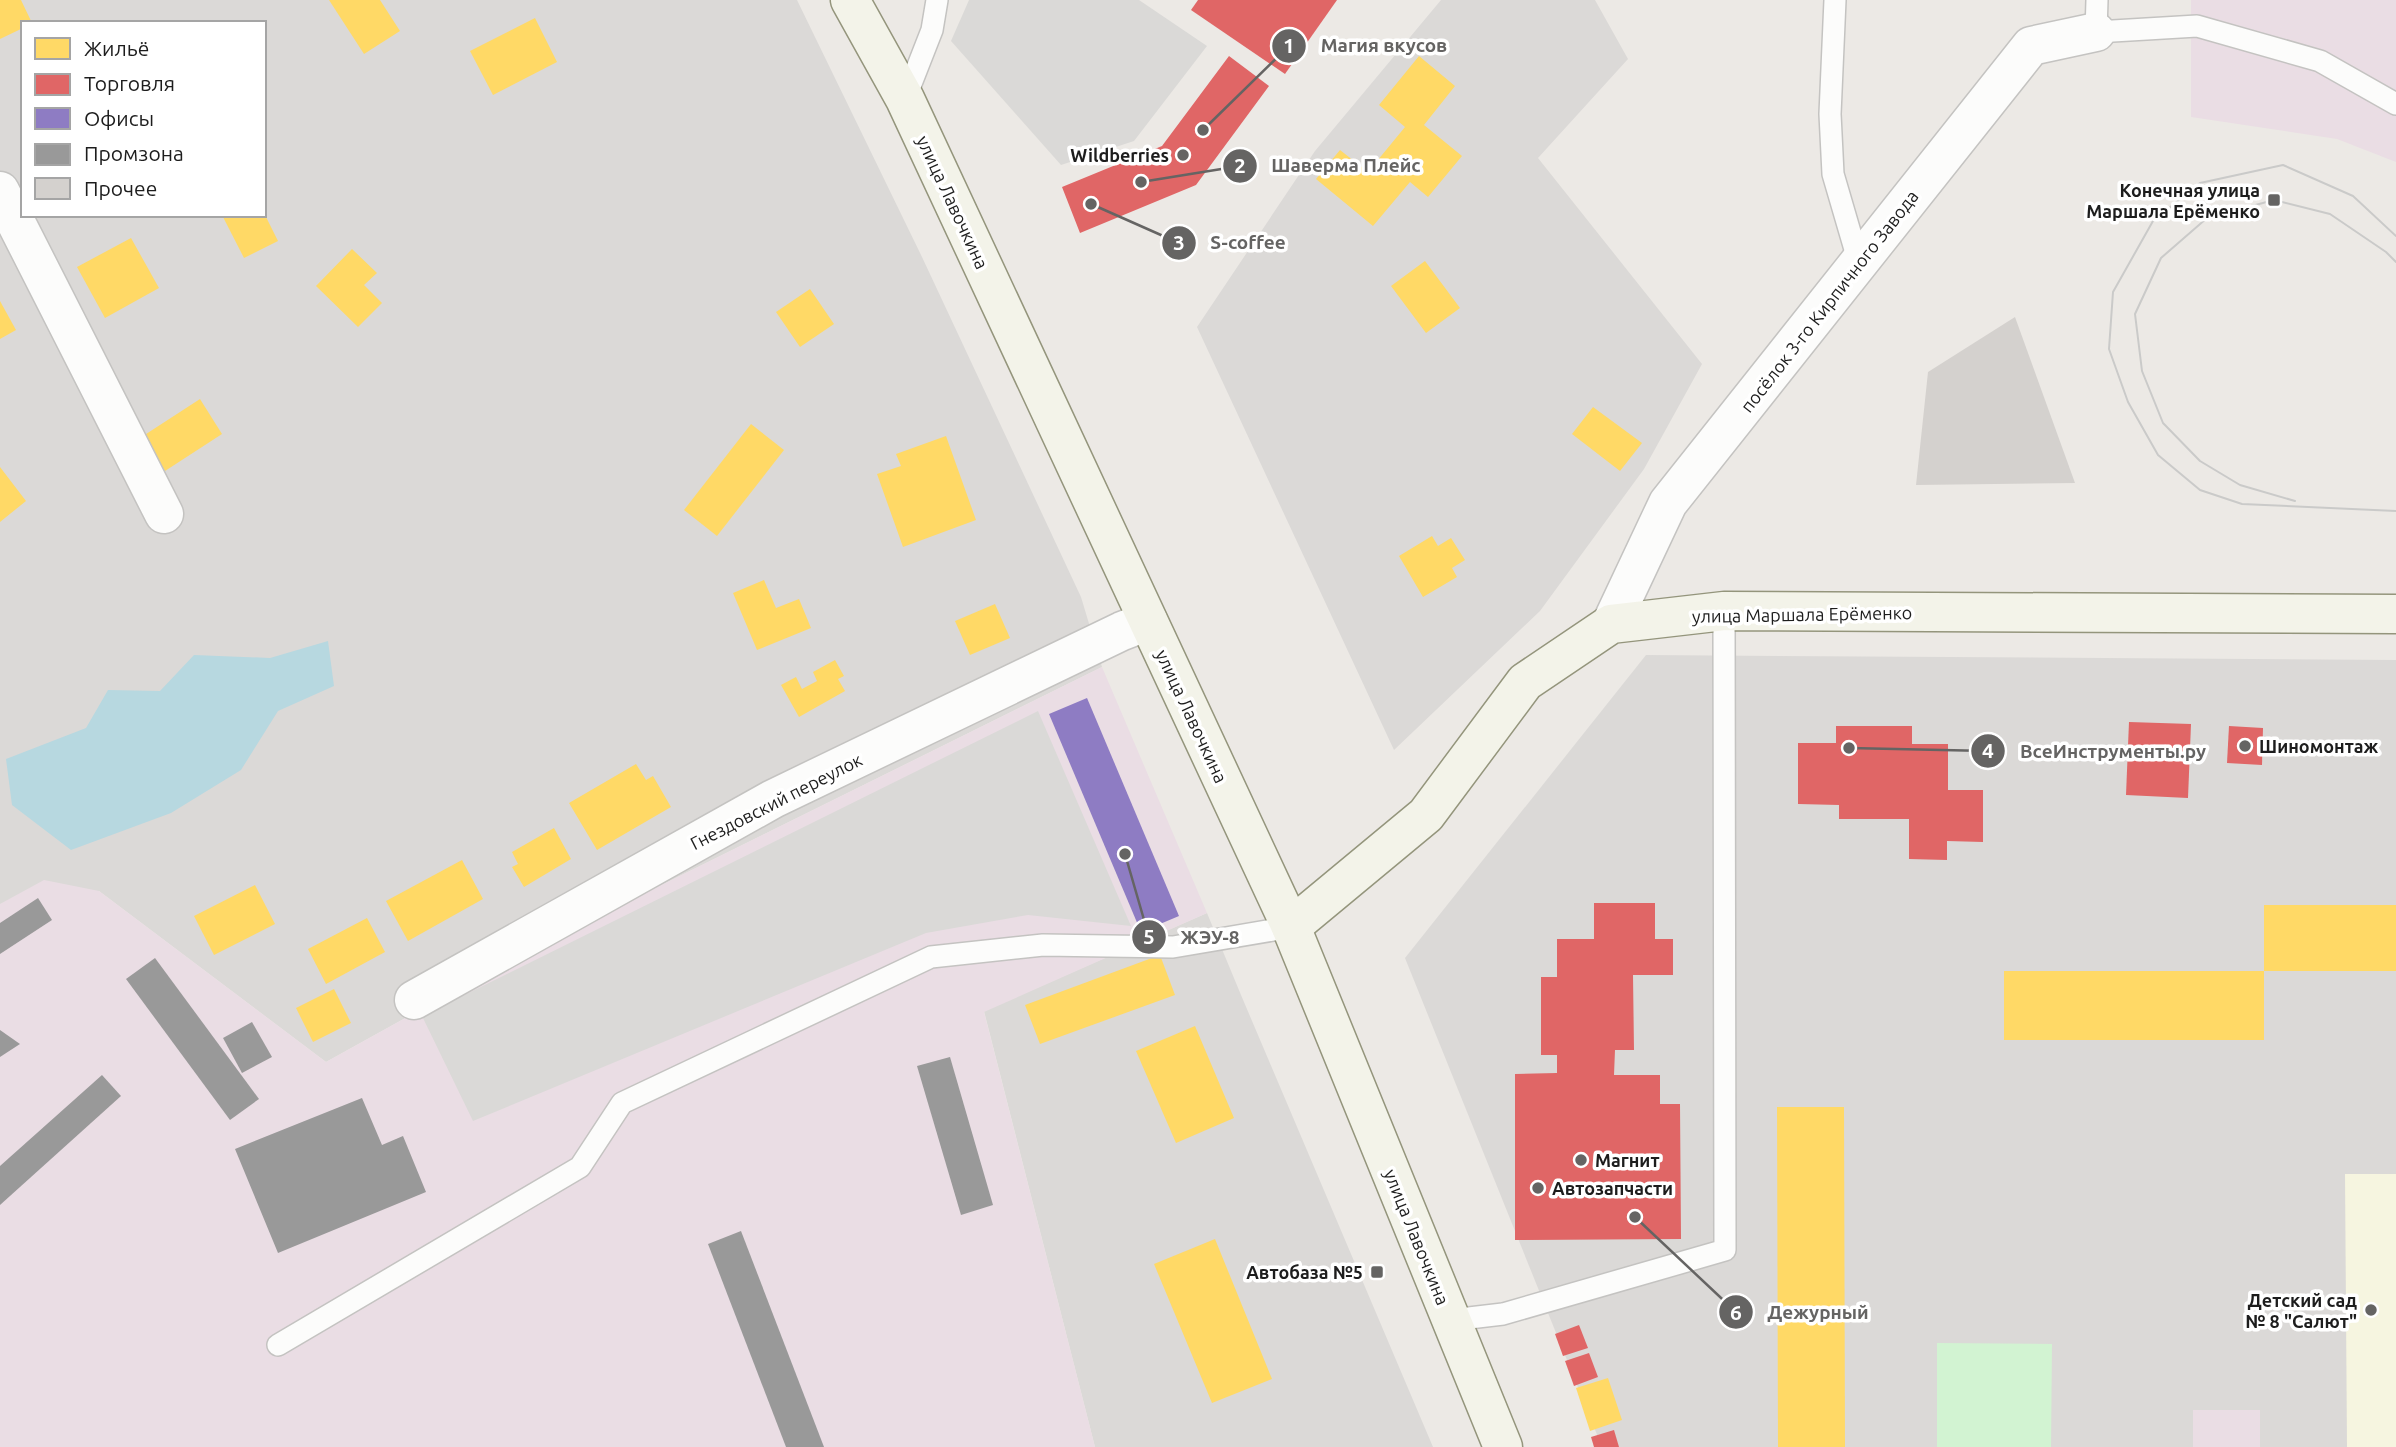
<svg xmlns="http://www.w3.org/2000/svg" width="2396" height="1447" font-family="Ubuntu,sans-serif">
  <style>
    .residential { fill: #dbd9d7; fill-rule: evenodd }
    .industrial { fill: #eadde4 }
    .education { fill: #f6f5e0 }
    .park { fill: #d2f3d2 }
    .parking { fill: #dad9d7 }
    .water { fill: #b7d8e0 }
    .homes { fill: #ffd966 }
    .shops { fill: #e06666 }
    .offices { fill: #8e7cc3 }
    .industry { fill: #999 }
    .building { fill: #d4d1ce }
    .lines { fill: none; stroke-linecap: round; stroke-linejoin: round }
    .service-casing { stroke: #c4c3c1; stroke-width: 24 }
    .minor-casing { stroke: #c4c3c1; stroke-width: 41 }
    .secondary-casing { stroke: #94957c; stroke-width: 41 }
    .service { stroke: #fcfcfb; stroke-width: 21 }
    .minor { stroke: #fcfcfb; stroke-width: 38 }
    .secondary { stroke: #f3f3e9; stroke-width: 38 }
    .tram { stroke: #cacac9; stroke-width: 2 }
    .poi-dot { fill: #656463; stroke: #fff; stroke-width: 2.5 }
    .labels { text-anchor: middle; dominant-baseline: central; stroke-width: 7; stroke-linejoin: round; paint-order: stroke }
    .poi-label { font-size: 18px; font-weight: bold; fill: #1d1d1d; stroke: #fff; text-anchor: end }
    .street-label { font-size: 18px; fill: #1d1d1d; stroke: #fff }
    .leader { fill: none; stroke: #656463; stroke-width: 2.5 }
    .callout-dot { fill: #656463; stroke: #fff; stroke-width: 2.5 }
    .mark-label { font-size: 21px; text-anchor: middle; font-weight: bold; fill: #fff }
    .callout-label { font-size: 19px; text-anchor: middle; font-weight: bold; fill: #656463; stroke: #fff; stroke-width: 7; stroke-linejoin: round; paint-order: stroke }
  </style>
  <rect width="100%" height="100%" fill="#ece9e5"/>
  <g class="residential">
    <path d="M0 0H797L922 257 1081 597 1102 667 510 960 326 1062 99 891 0 904ZM23 23H264V215H23Z"/>
    <path d="M1441 0H1595L1628 59 1538 158 1702 364 1644 469 1540 611 1394 750 1197 327 1315 151Z"/>
    <path d="M1646 655 2396 660V1447H1602L1405 958Z"/>
    <path d="M1207 913 1241 995 1433 1447H1095L984 1011Z"/>
  </g>
  <g class="industrial">
    <path d="M2191 0H2396V162L2337 139 2191 117Z"/>
    <path d="M1102 667 1207 913 984 1012 1095 1447H0V904L44 880 99 891 326 1062 510 960Z"/>
    <rect x="2193" y="1410" width="67" height="37"/>
  </g>
  <path class="education" d="M2345 1174H2396V1447H2347Z"/>
  <path class="park" d="M1937 1343 2052 1344 2051 1447H1937Z"/>
  <g class="parking">
    <path d="M969 0H1139L1207 46 1134 141 1061 165 951 41Z"/>
    <path d="M1038 711 1131 926 1028 915 926 933 473 1121 422 1016Z"/>
  </g>
  <path class="water" d="M328 641 334 686 278 711 241 770 171 813 71 850 12 805 6 759 86 728 108 690 160 691 194 655 270 658Z"/>
  <g class="homes">
    <path d="M0 0H21L32 23H23V28L0 39Z"/>
    <path d="M329 0H380L400 31 364 54Z"/>
    <path d="M535 18 557 62 493 95 470 51Z"/>
    <path d="M1419 56 1455 86 1424 125 1462 156 1428 197 1410 182 1373 226 1316 179 1340 150 1368 172 1405 127 1379 105Z"/>
    <path d="M222 215H265L278 241 244 258Z"/>
    <path d="M131 238 159 288 105 318 77 267Z"/>
    <path d="M352 249 377 273 364 285 382 303 358 327 316 286Z"/>
    <path d="M1425 261 1460 308 1426 333 1391 286Z"/>
    <path d="M810 289 834 324 800 347 776 312Z"/>
    <path d="M0 301 16 330 0 339Z"/>
    <path d="M200 399 222 434 165 471 143 436Z"/>
    <path d="M1593 407 1642 443 1620 471 1572 434Z"/>
    <path d="M751 424 784 450 717 536 684 510Z"/>
    <path d="M946 436 976 520 903 547 877 474 901 466 896 454Z"/>
    <path d="M0 467 26 501 0 522Z"/>
    <path d="M1432 536 1438 546 1451 538 1465 560 1452 568 1457 577 1423 597 1399 556Z"/>
    <path d="M764 580 776 608 799 599 811 628 757 650 733 593Z"/>
    <path d="M995 604 1010 638 970 655 955 621Z"/>
    <path d="M835 660 844 676 838 679 845 691 799 717 781 685 796 677 802 689 817 681 813 672Z"/>
    <path d="M636 764 646 780 653 776 671 807 597 850 569 803Z"/>
    <path d="M554 828 571 859 524 887 512 867 518 864 512 852Z"/>
    <path d="M462 860 483 899 408 941 386 901Z"/>
    <path d="M255 885 275 924 214 955 194 916Z"/>
    <rect x="2264" y="905" width="132" height="66"/>
    <path d="M367 918 385 952 326 984 308 949Z"/>
    <path d="M1160 955 1175 995 1040 1044 1025 1005Z"/>
    <rect x="2004" y="971" width="260" height="69"/>
    <path d="M334 989 351 1023 313 1042 296 1008Z"/>
    <path d="M1195 1026 1234 1118 1176 1143 1136 1051Z"/>
    <path d="M1777 1107H1844L1845 1447H1778Z"/>
    <path d="M1215 1239 1272 1379 1212 1403 1154 1264Z"/>
    <path d="M1608 1378 1622 1420 1590 1431 1576 1388Z"/>
  </g>
  <g class="shops">
    <path d="M1198 0H1337L1285 74 1191 10Z"/>
    <path d="M1229 56 1269 86 1196 185 1080 233 1062 187 1162 146Z"/>
    <path d="M2129 722 2191 724 2188 798 2126 795Z"/>
    <path d="M1836 726H1912V744H1948V790H1983V842L1947 841V860L1909 859V819H1839V805L1798 804V743H1836Z"/>
    <path d="M2229 726 2263 728 2262 765 2227 763Z"/>
    <path d="M1594 903H1655V939H1673V975H1633L1634 1050H1615L1614 1075H1660V1104H1680L1681 1239 1515 1240V1074L1557 1073V1055H1541V977H1557V939H1594Z"/>
    <path d="M1579 1325 1588 1348 1563 1356 1555 1334Z"/>
    <path d="M1589 1353 1598 1377 1574 1386 1565 1361Z"/>
    <path d="M1614 1430 1619 1447H1594L1591 1437Z"/>
  </g>
  <path class="offices" d="M1087 698 1179 916 1141 932 1049 714Z"/>
  <g class="industry">
    <path d="M38 898 52 920 0 954V923Z"/>
    <path d="M155 958 259 1099 230 1120 126 979Z"/>
    <path d="M252 1022 272 1057 242 1073 223 1038Z"/>
    <path d="M0 1030 20 1044 0 1057Z"/>
    <path d="M950 1057 993 1205 961 1215 917 1066Z"/>
    <path d="M102 1075 121 1096 0 1205V1166Z"/>
    <path d="M362 1098 382 1145 403 1136 426 1192 278 1253 235 1149Z"/>
    <path d="M741 1231 824 1447H786L708 1244Z"/>
  </g>
  <path class="building" d="M2015 317 2075 483 1916 485 1928 372Z"/>
  <g class="lines">
    <defs>
      <g id="service">
        <path d="M1835 0 1830 114 1833 174 1859 263"/>
        <path d="M2097 0 2096 32 2197 26 2320 61 2396 104"/>
        <path d="M905 99 932 30 937 0"/>
        <path d="M1452 1320 1503 1314 1725 1250 1724 611"/>
        <path d="M278 1345 580 1167 622 1103 931 957 1043 945 1173 947 1291 927"/>
      </g>
      <g id="minor">
        <path d="M0 191 164 514"/>
        <path d="M1611 624 1668 503 2031 46 2096 32"/>
        <path d="M414 1000 773 799 1122 631 1148 621"/>
      </g>
      <g id="secondary">
        <path d="M850 0 905 99 1291 927 1503 1447"/>
        <path d="M1291 927 1426 815 1525 682 1611 624 1724 611 2396 614"/>
      </g>
    </defs>
    <use href="#service" class="service-casing"/>
    <use href="#minor" class="minor-casing"/>
    <use href="#secondary" class="secondary-casing"/>
    <use href="#service" class="service"/>
    <use href="#minor" class="minor"/>
    <use href="#secondary" class="secondary"/>
    <g class="tram">
      <path d="M2396 236 2353 196 2283 165 2200 183 2153 221 2113 292 2109 349 2128 402 2158 455 2200 490 2242 504 2396 511"/>
      <path d="M2295 501 2240 485 2200 461 2163 423 2142 371 2135 314 2161 258 2207 218 2274 200 2330 214 2386 252 2396 262"/>
    </g>
  </g>
  <g class="poi-dot">
    <circle cx="1183" cy="155" r="7"/>
    <rect x="2267" y="193" width="14" height="14" rx="3.5"/>
    <circle cx="2245" cy="746" r="7"/>
    <circle cx="1581" cy="1160" r="7"/>
    <circle cx="1538" cy="1188" r="7"/>
    <rect x="1370" y="1265" width="14" height="14" rx="3.5"/>
    <circle cx="2371" cy="1310" r="7"/>
  </g>
  <g class="labels">
    <g class="poi-label">
      <text x="1169" y="155">Wildberries</text>
      <text x="2260" y="190">Конечная улица<tspan x="2260" dy="21">Маршала Ерёменко</tspan></text>
      <text x="2259" y="746" text-anchor="start">Шиномонтаж</text>
      <text x="1595" y="1160" text-anchor="start">Магнит</text>
      <text x="1552" y="1188" text-anchor="start">Автозапчасти</text>
      <text x="1363" y="1272">Автобаза №5</text>
      <text x="2357" y="1300">Детский сад<tspan x="2357" dy="21">№ 8 "Салют"</tspan></text>
    </g>
    <g class="street-label">
      <text transform="translate(953 202) rotate(65)">улица Лавочкина</text>
      <text transform="translate(1829 301) rotate(-52)">посёлок 3-го Кирпичного Завода</text>
      <text transform="translate(1802 614) rotate(-1)">улица Маршала Ерёменко</text>
      <text transform="translate(1192 716) rotate(65)">улица Лавочкина</text>
      <text transform="translate(776 801) rotate(-27)">Гнездовский переулок</text>
      <text transform="translate(1417 1237) rotate(68)">улица Лавочкина</text>
    </g>
  </g>
  <path class="leader" d="M1203 130L1289 46M1141 182L1240 166M1091 204L1179 243M1849 748L1988 751M1125 854L1149 937M1635 1217L1736 1312"/>
  <g class="callout-dot">
    <circle cx="1203" cy="130" r="7"/>
    <circle cx="1141" cy="182" r="7"/>
    <circle cx="1091" cy="204" r="7"/>
    <circle cx="1849" cy="748" r="7"/>
    <circle cx="1125" cy="854" r="7"/>
    <circle cx="1635" cy="1217" r="7"/>
    <circle cx="1289" cy="46" r="18"/>
    <circle cx="1240" cy="166" r="18"/>
    <circle cx="1179" cy="243" r="18"/>
    <circle cx="1988" cy="751" r="18"/>
    <circle cx="1149" cy="937" r="18"/>
    <circle cx="1736" cy="1312" r="18"/>
  </g>
  <g class="mark-label">
    <text x="1289" y="53">1</text>
    <text x="1240" y="173">2</text>
    <text x="1179" y="250">3</text>
    <text x="1988" y="758">4</text>
    <text x="1149" y="944">5</text>
    <text x="1736" y="1320">6</text>
  </g>
  <g class="callout-label">
    <text x="1384" y="52">Магия вкусов</text>
    <text x="1346" y="172">Шаверма Плейс</text>
    <text x="1248" y="249">S-coffee</text>
    <text x="2113" y="758">ВсеИнструменты.ру</text>
    <text x="1210" y="944">ЖЭУ-8</text>
    <text x="1818" y="1319">Дежурный</text>
  </g>
  <rect x="21" y="21" width="245" height="196" fill="#ffffff" stroke="#a5a5a5" stroke-width="2"/>
  <rect x="35" y="38" width="35" height="21" fill="#ffd966" stroke="#a5a5a5" stroke-width="2"/>
  <text x="84" y="56" font-size="21" fill="#1d1d1d">Жильё</text>
  <rect x="35" y="74" width="35" height="21" fill="#e06666" stroke="#a5a5a5" stroke-width="2"/>
  <text x="84" y="91" font-size="21" fill="#1d1d1d">Торговля</text>
  <rect x="35" y="108" width="35" height="21" fill="#8e7cc3" stroke="#a5a5a5" stroke-width="2"/>
  <text x="84" y="126" font-size="21" fill="#1d1d1d">Офисы</text>
  <rect x="35" y="144" width="35" height="21" fill="#999999" stroke="#a5a5a5" stroke-width="2"/>
  <text x="84" y="161" font-size="21" fill="#1d1d1d">Промзона</text>
  <rect x="35" y="178" width="35" height="21" fill="#d4d1ce" stroke="#a5a5a5" stroke-width="2"/>
  <text x="84" y="196" font-size="21" fill="#1d1d1d">Прочее</text>
</svg>
